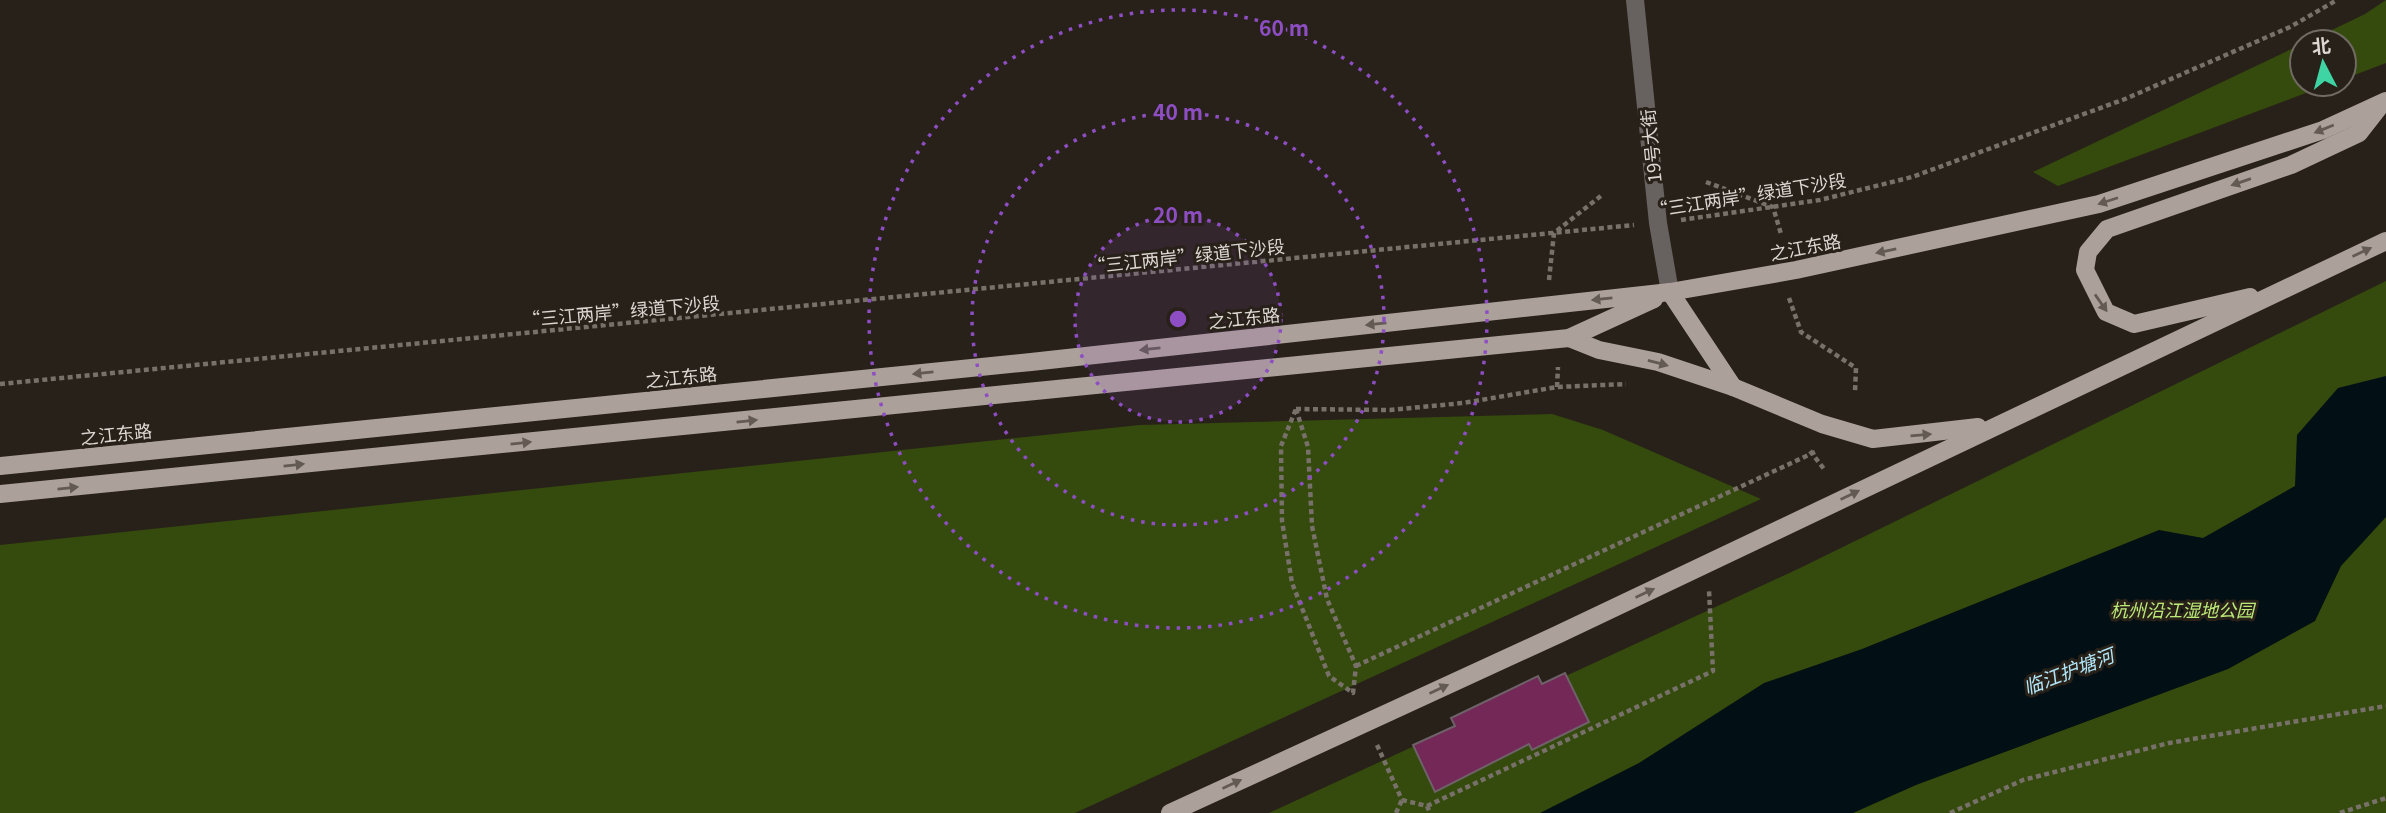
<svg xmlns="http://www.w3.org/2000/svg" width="2386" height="813" font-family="Georgia,'Noto Sans SC',serif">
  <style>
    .green { fill: #354a0d }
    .water { fill: #020f14 }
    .building { fill: #742857; stroke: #6e6268; stroke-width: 2 }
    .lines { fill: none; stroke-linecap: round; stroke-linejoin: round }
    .path { stroke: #77716a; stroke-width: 4.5; stroke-dasharray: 5 3.5; stroke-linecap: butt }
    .minor { stroke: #67615f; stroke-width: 18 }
    .major { stroke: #aca09b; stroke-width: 18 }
    .oneway { fill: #635a54 }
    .ring { fill: none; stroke: #8e4ec3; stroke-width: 3.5; stroke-dasharray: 3.5 7 }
    .labels { text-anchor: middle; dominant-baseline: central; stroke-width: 6; stroke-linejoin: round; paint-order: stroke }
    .street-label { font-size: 18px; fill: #dcd7d2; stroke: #282119 }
    .park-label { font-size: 18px; font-style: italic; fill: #bbe978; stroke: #282119 }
    .water-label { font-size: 19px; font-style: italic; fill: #b0e6f8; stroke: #282119 }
    .centre { fill: #8e4ec3; stroke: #282119; stroke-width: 3.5 }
    .ring-label { font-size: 21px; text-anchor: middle; font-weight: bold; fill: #8e4ec3; stroke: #282119; stroke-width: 6; stroke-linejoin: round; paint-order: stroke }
  </style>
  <rect width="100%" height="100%" fill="#282119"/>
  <g class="green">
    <path d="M2386 0V63L2344 79V42H2307L2365 14Z"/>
    <path d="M2302 44V84H2330L2058 186 2033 172Z"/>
    <path d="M2386 281V813H1269L1800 568Z"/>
    <path d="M1552 414 1603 430 1761 499 1075 813H0V545L1140 425Z"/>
  </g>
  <path class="water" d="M2386 376V517L2341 566 2315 621 2228 669 1916 785 1853 813H1540L1639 763 1764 683 1862 649 2159 530 2203 538 2295 486 2297 435 2338 388Z"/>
  <path class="building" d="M1565 673 1589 722 1532 750 1529 744 1435 792 1413 745 1455 726 1451 718 1538 676 1542 684Z"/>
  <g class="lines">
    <g class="path">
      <path d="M1706 182 1773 207 1781 234"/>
      <path d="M1681 220 1820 200 1912 177 2125 99 2290 27 2337 0"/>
      <path d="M1549 280 1554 233 1602 195"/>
      <path d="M1789 298 1801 332 1856 368 1855 392"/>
      <path d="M0 384 1634 225"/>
      <path d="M1557 387 1558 367"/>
      <path d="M1296 409 1308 447 1312 526 1327 599 1356 666 1353 693 1329 676 1292 583 1282 521 1281 446Z"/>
      <path d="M1296 409 1390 410 1463 403 1557 387 1626 384"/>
      <path d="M1810 451 1824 469"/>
      <path d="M1356 666 1815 452"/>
      <path d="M1377 745 1402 800"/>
      <path d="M1402 800 1427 806 1430 813"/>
      <path d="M1427 806 1713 671 1709 590"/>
      <path d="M1396 813 1402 800"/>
      <path d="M1950 813 2023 780 2169 743 2386 706"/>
      <path d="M2340 813 2386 798"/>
    </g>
    <path class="minor" d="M1635 0 1658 223 1670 292"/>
    <g class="major">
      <path d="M1670 292 1733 387"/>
      <path d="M2250 297 2134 324 2106 312 2085 270 2088 252 2107 229 2291 165 2359 133 2380 106"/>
      <path d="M1569 338 1599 350 1658 362 1733 387 1822 424 1873 439 1978 427"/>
      <path d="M0 466 1031 362 1670 292 1796 270 2099 204 2323 130 2386 101"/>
      <path d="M0 494 1569 338 1654 299"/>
      <path d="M1170 813 1559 634 2386 241"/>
    </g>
  </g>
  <defs><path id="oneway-solid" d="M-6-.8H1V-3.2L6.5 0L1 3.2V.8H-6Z" transform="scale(1.75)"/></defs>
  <g class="oneway">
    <use href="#oneway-solid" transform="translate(2324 129) rotate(158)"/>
    <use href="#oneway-solid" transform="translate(2241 182) rotate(161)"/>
    <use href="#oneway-solid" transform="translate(2108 201) rotate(162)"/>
    <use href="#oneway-solid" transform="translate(1886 251) rotate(168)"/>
    <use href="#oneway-solid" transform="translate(2362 252) rotate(-25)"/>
    <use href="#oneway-solid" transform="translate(1602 299) rotate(174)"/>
    <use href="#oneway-solid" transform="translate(2101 303) rotate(55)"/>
    <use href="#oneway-solid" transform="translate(1376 324) rotate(174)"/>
    <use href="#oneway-solid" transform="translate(1150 349) rotate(174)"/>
    <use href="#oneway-solid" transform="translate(1658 363) rotate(15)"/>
    <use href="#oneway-solid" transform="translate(923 373) rotate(174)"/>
    <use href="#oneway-solid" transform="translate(747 421) rotate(-6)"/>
    <use href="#oneway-solid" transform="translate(1921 435) rotate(-5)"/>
    <use href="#oneway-solid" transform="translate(521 443) rotate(-6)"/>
    <use href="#oneway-solid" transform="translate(294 465) rotate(-6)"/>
    <use href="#oneway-solid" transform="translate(68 488) rotate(-6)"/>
    <use href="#oneway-solid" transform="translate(1850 495) rotate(-26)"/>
    <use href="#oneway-solid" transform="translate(1645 593) rotate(-25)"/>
    <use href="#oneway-solid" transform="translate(1439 689) rotate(-25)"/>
    <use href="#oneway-solid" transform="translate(1232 784) rotate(-25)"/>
  </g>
  <circle cx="1178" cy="319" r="103" fill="#8e4ec3" fill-opacity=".12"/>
  <g class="ring">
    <circle cx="1178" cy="319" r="103"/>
    <circle cx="1178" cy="319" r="206"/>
    <circle cx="1178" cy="319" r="309"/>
  </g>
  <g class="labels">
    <g class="street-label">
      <text transform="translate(1650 146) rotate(-96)">19号大街</text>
      <text transform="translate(1748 194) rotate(-9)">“三江两岸”绿道下沙段</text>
      <text transform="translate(1805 246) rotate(-11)">之江东路</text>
      <text transform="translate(1186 255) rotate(-6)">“三江两岸”绿道下沙段</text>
      <text transform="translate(621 310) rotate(-5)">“三江两岸”绿道下沙段</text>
      <text transform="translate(1244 317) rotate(-6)">之江东路</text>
      <text transform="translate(681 376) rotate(-6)">之江东路</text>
      <text transform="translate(116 433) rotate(-6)">之江东路</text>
    </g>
    <g class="park-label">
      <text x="2182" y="609">杭州沿江湿地公园</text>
    </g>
    <g class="water-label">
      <text transform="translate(2068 670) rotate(-21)">临江护塘河</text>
    </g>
  </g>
  <circle cx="1178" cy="319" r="10" class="centre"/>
  <g class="ring-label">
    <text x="1284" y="36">60 m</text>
    <text x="1178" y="120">40 m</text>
    <text x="1178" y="223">20 m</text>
  </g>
  <g transform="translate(2323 63) rotate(354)"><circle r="33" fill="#282119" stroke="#706a63" stroke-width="2"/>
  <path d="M0-5L12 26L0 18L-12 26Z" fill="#3ed4a3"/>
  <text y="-10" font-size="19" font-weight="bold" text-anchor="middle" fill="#dcd7d2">北</text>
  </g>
</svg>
